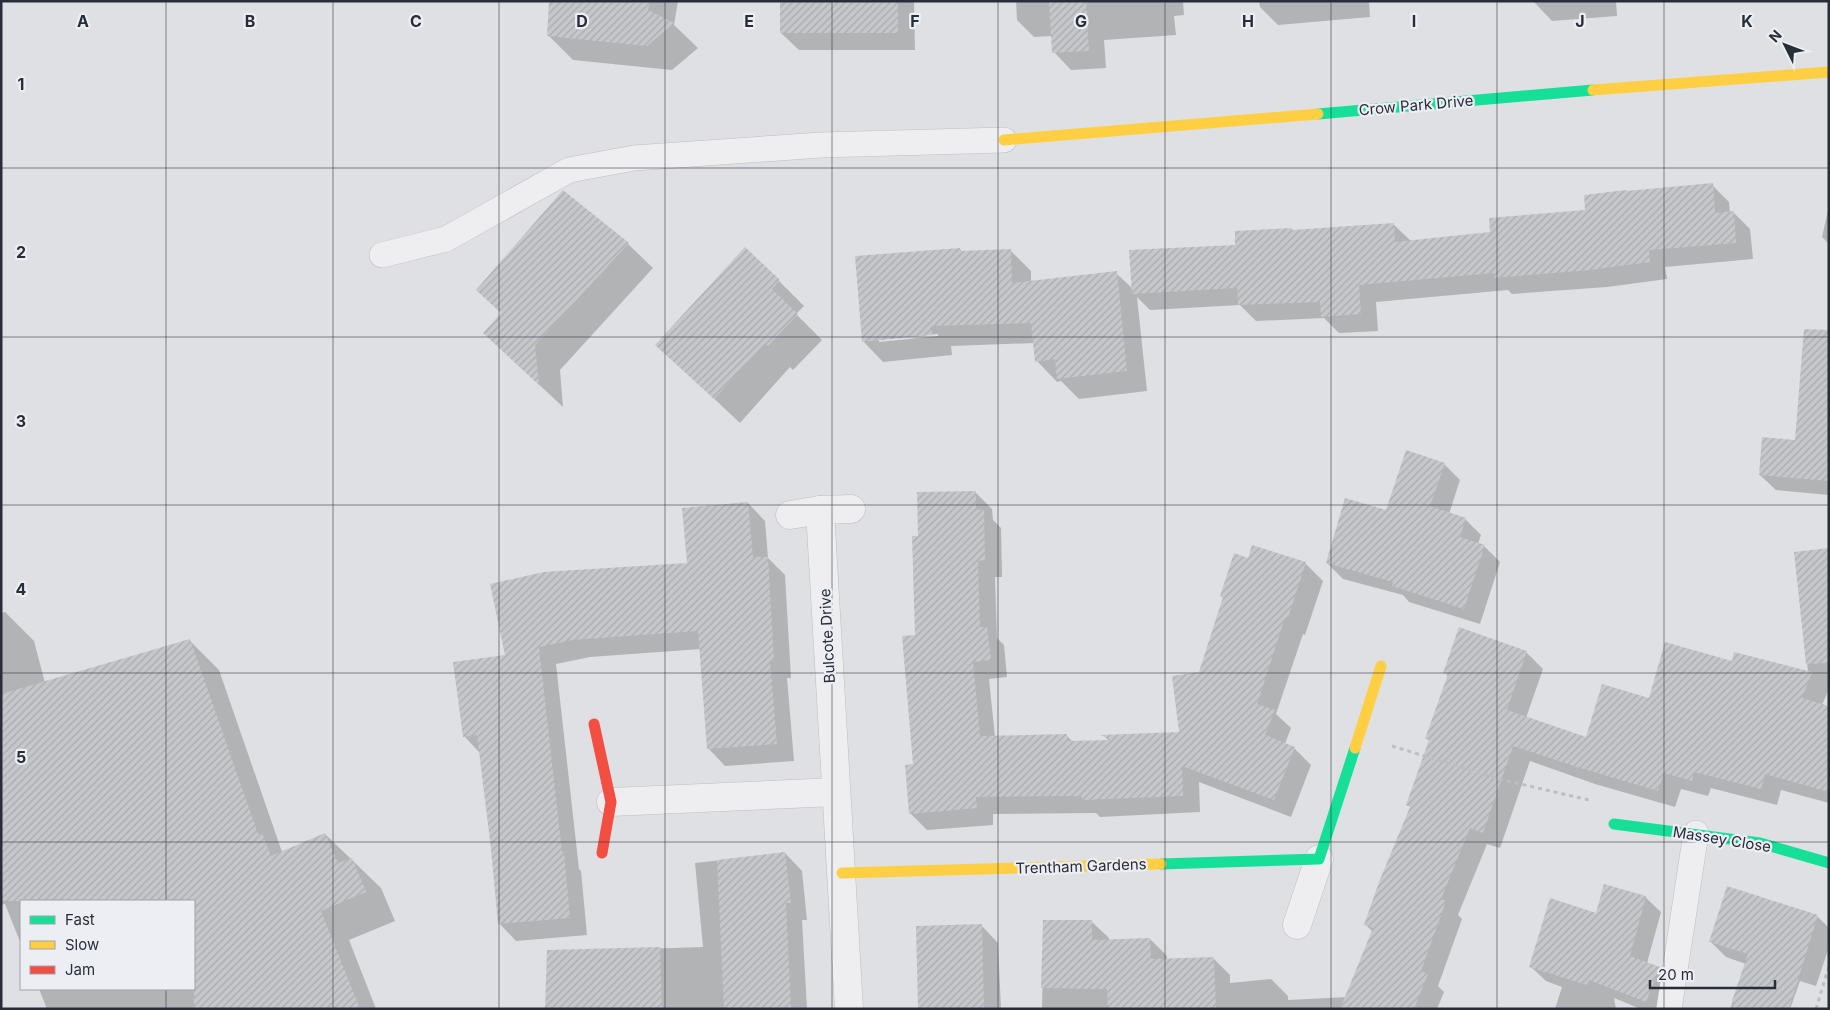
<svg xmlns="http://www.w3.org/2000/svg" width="1830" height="1010" font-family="Inter,sans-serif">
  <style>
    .shadow { fill: #0003; fill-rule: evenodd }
    .building { fill: url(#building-hatch) }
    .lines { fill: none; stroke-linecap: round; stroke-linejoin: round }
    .lane-casing { stroke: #bdbec1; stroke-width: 26 }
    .street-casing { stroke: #bdbec1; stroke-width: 29 }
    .path { stroke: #bdbec3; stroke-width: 3; stroke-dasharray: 4 4; stroke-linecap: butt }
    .lane { stroke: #eeeef0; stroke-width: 25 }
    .street { stroke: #eeeef0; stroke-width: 28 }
    .fast { stroke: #16e098; stroke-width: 11 }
    .slow { stroke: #ffcf43; stroke-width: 11 }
    .jam { stroke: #f24e42; stroke-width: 11 }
    .grid { fill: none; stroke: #282d3a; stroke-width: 1; stroke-opacity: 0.55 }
    .labels { text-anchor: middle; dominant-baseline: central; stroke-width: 4.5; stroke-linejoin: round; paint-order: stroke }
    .street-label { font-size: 15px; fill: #282d3a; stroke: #eceef3 }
    .grid-label { font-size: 16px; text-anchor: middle; font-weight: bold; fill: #282d3a; stroke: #eceef3; stroke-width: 4.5; stroke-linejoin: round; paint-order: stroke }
  </style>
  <defs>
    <pattern id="building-hatch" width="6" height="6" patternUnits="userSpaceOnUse" patternTransform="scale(1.25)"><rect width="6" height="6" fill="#c5c7ca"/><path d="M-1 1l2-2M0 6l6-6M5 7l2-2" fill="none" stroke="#a9abae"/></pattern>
  </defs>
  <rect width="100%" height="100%" fill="#dfe0e3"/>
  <g class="shadow">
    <path d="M550 1H678L674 25 698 48 672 70 573 60 548 35Z"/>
    <path d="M781 1H914L915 50H799L781 33Z"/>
    <path d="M1016 1H1183L1184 15 1174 16 1176 35 1104 40 1106 68 1071 70 1054 52 1053 36 1034 37 1017 20Z"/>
    <path d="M1259 1H1369L1370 17 1278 25 1260 7Z"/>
    <path d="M1533 1H1616L1617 16 1552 21Z"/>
    <path d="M1712 185 1729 202 1730 213 1733 212 1750 229 1753 259 1665 267 1667 279 1607 287 1512 294 1508 290 1376 302 1378 331 1339 333 1324 318 1256 321 1240 305 1150 310 1137 297 1147 391 1079 399 1061 381 1057 382 1037 361 1035 343 951 346 952 355 883 362 863 341 960 249 962 252 1011 251 1031 271V282L1116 273 1133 289 1237 246 1291 229 1294 231 1393 224 1411 241 1492 234 1587 211 1627 193ZM938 334V336L879 342V339Z"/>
    <path d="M1829 206V244L1822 237Z"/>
    <path d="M628 244 653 268 560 370 563 407 484 333Z"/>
    <path d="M779 281 804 306 796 314 822 340 793 370 790 367 740 423 657 345Z"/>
    <path d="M1829 394V495L1776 490 1760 475 1796 442Z"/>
    <path d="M1444 464 1460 480 1449 514 1465 519 1481 535 1478 544 1484 546 1500 562 1480 624 1409 602 1403 595 1343 579 1327 563 1386 511Z"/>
    <path d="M975 492 992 509 993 520 1001 528 1002 577H995L997 638 1004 645 1007 677 989 679 995 737 1066 735 1073 742 1109 741 1104 736 1181 733 1224 599 1221 596 1249 559 1305 563 1323 581 1305 635 1303 634 1276 714 1291 728 1285 744 1294 748 1311 765 1291 817 1199 782 1200 812 1100 817 1096 813 993 814V825L927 830 910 813 914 765 919 537Z"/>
    <path d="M748 503 765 521 768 558 785 575 791 678H787L794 761 725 766 708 748 701 649 590 657 556 664 579 869 581 871 587 935 516 941 499 923 493 849 480 753 464 736 507 656 688 564Z"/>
    <path d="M1829 549V689L1822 705 1829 707V803L1781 790 1777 805 1711 788 1708 796 1681 789 1675 807 1595 784 1530 761 1500 848 1487 844 1458 915 1462 919 1438 986 1444 992 1437 1009H1042L1044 921 1092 922 1109 938 1108 941 1150 939 1167 956V960L1213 958 1230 975V983L1271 979 1288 996V1000L1347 997 1373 932 1366 925 1411 808 1408 805 1430 742 1427 738 1448 676 1445 672 1526 652 1543 669 1526 718 1587 739 1650 699 1733 662 1808 672 1797 566Z"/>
    <path d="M5 612 34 641 45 683 189 640 219 670 282 852 325 834 381 888 395 921 349 940 376 1009H47L39 989H194V901H21V944L5 904 1 905V613Z"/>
    <path d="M785 853 802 871 807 920H802L807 1009H547L548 952 703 947 695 863Z"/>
    <path d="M1728 888 1818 917 1829 928V947L1816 986 1800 981 1790 1009H1730L1746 964 1726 957 1711 942Z"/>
    <path d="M1645 897 1661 912 1647 963 1659 968 1674 983 1665 1009H1641L1614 998 1616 1009H1555L1562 987 1546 981 1530 966 1597 915Z"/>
    <path d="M981 925 998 943 1001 1009H919Z"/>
  </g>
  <g class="building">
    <path d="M549 1H650L648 10 674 23 647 46 547 36Z"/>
    <rect x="780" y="1" width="118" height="32"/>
    <path d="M1049 1H1086L1089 51 1052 53Z"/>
    <path d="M1713 183 1715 213 1734 211 1736 243 1649 250 1650 262 1590 270 1494 278V273L1359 285 1361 314 1321 317 1320 302 1238 305 1237 288 1132 294 1129 250 1235 245V231L1292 228V230L1394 223 1395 242 1490 232 1489 218 1585 210 1584 195 1626 190V191Z"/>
    <path d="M563 190 629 243 535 345 539 385 483 333 501 313 476 290Z"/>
    <path d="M745 247 780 280 772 289 798 314 768 346 765 343 714 399 655 345Z"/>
    <path d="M960 248V251L1011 249 1012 283 1117 271 1127 371 1057 379 1055 359 1035 362 1031 323 931 326 932 335 862 342 855 256Z"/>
    <path d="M1804 329 1829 330V481L1759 475 1762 437 1795 440Z"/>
    <path d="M1406 450 1445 463 1430 506 1466 518 1460 537 1485 545 1464 609 1392 586 1393 582 1326 563 1345 498 1386 510Z"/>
    <path d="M976 491V510L984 509 985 560 978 561 980 627H987L991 660 973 662 980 736 1067 734V741L1111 740 1101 735 1179 732 1172 676 1199 672 1223 597 1220 596 1234 553 1248 558 1252 545 1306 562 1288 618H1285L1257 704 1275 710 1265 735 1295 747 1274 800 1182 766 1183 796 1082 800V796L976 797 977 808 909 814 905 765 913 764 902 636 915 635 912 536H918L917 492Z"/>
    <path d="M748 502 753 557H768L774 661H770L777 744 707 749 698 631 572 640 539 647 562 852H564L570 918 498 924 491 849 477 735 463 737 453 662 505 655 490 584 544 572 687 563 682 508Z"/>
    <path d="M1829 548V663L1806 664 1794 552Z"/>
    <path d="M1459 627 1527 651 1507 710 1586 737 1602 684 1649 698 1665 642 1732 661 1734 652 1812 672 1802 698 1829 706V792L1765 774 1761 789 1694 772 1692 781 1664 773 1658 791 1577 767 1513 746 1483 833 1470 828 1441 899 1446 901 1421 971 1428 974 1414 1009H1340L1373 928 1364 925 1379 882 1410 807 1406 805 1429 740 1425 739 1448 674 1443 673Z"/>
    <path d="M190 639 258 834 262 833 271 856 325 833 338 863 352 858 366 892 321 911 360 1009H194V901H1V694Z"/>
    <path d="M785 852 791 903H786L791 1009H724L717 860Z"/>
    <path d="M1604 884 1646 896 1630 956 1660 967 1646 1002 1589 980 1587 985 1529 967 1550 898 1596 913Z"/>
    <path d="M1727 886 1818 915 1789 1009H1732L1734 1002 1732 1001 1748 954 1709 942Z"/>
    <path d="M1043 920H1092V940L1150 938 1151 959 1214 957 1216 1009H1108L1107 989 1041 988Z"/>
    <path d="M982 924 984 1009H918L916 926Z"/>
    <path d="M660 947 662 1009H545L547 950Z"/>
  </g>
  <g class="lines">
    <defs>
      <g id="lane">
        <path d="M382 255 446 239 569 170 634 158 821 145 1004 140"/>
        <path d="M1669 1009 1696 833"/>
      </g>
      <g id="street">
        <path d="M790 515 820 510"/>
        <path d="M611 802 836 792"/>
        <path d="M1297 925 1319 859"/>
        <path d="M849 1009 820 510 851 509"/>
      </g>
    </defs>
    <use href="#lane" class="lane-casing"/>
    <use href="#street" class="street-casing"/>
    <g class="path">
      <path d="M1392 746 1499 779 1589 800"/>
      <path d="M1816 1009 1829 966"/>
    </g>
    <use href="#lane" class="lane"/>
    <use href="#street" class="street"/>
    <g class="fast">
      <path d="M1318 114 1593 90"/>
      <path d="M1614 824 1760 843 1829 863"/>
      <path d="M1161 864 1319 859 1355 748"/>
    </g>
    <g class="slow">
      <path d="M1593 90 1829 72"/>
      <path d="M1004 140 1318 114"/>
      <path d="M1355 748 1381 666"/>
      <path d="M842 873 1161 864"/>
    </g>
    <path class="jam" d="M594 724 611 802 602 853"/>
  </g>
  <path class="grid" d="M166 1V901M333 1V1009M499 1V1009M665 1V1009M832 1V1009M998 1V1009M1165 1V1009M1331 1V1009M1497 1V1009M1664 1V1009M1 168H1829M1 337H1829M1 505H1829M1 673H1829M1 842H1829M166 989V1009"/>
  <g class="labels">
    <g class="street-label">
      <text transform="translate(1416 105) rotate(-5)">Crow Park Drive</text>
      <text transform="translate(827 636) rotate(-93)">Bulcote Drive</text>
      <text transform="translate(1722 839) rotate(9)">Massey Close</text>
      <text transform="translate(1081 866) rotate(-2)">Trentham Gardens</text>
    </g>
  </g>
  <g class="grid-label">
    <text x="83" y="27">A</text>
    <text x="250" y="27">B</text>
    <text x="416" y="27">C</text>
    <text x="582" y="27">D</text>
    <text x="749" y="27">E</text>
    <text x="915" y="27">F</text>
    <text x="1081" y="27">G</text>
    <text x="1248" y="27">H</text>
    <text x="1414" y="27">I</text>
    <text x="1580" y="27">J</text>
    <text x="1747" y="27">K</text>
    <text x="21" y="90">1</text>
    <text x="21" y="258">2</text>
    <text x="21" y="427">3</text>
    <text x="21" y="595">4</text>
    <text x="21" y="763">5</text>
  </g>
  <rect width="1830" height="1010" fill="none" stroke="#282d3a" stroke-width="5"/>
  <rect x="20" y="900" width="175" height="90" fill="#eceef3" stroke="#9ea1a9"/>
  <rect x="30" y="916" width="25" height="8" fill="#16e098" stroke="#9ea1a9"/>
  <text x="65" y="925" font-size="15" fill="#282d3a">Fast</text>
  <rect x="30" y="941" width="25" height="8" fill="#ffcf43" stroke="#9ea1a9"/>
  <text x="65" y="950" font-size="15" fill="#282d3a">Slow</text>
  <rect x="30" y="966" width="25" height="8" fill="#f24e42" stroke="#9ea1a9"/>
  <text x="65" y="975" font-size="15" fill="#282d3a">Jam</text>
  <g transform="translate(1785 45) rotate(312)" stroke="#eceef3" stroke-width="4" paint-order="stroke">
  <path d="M0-4L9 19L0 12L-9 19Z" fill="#282d3a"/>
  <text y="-8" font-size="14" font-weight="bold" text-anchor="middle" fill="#282d3a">N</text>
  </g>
  <path d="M1650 980v8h125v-8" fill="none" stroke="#282d3a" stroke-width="2.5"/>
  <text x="1658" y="980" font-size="15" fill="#282d3a" stroke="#eceef3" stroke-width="4" paint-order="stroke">20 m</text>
</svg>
